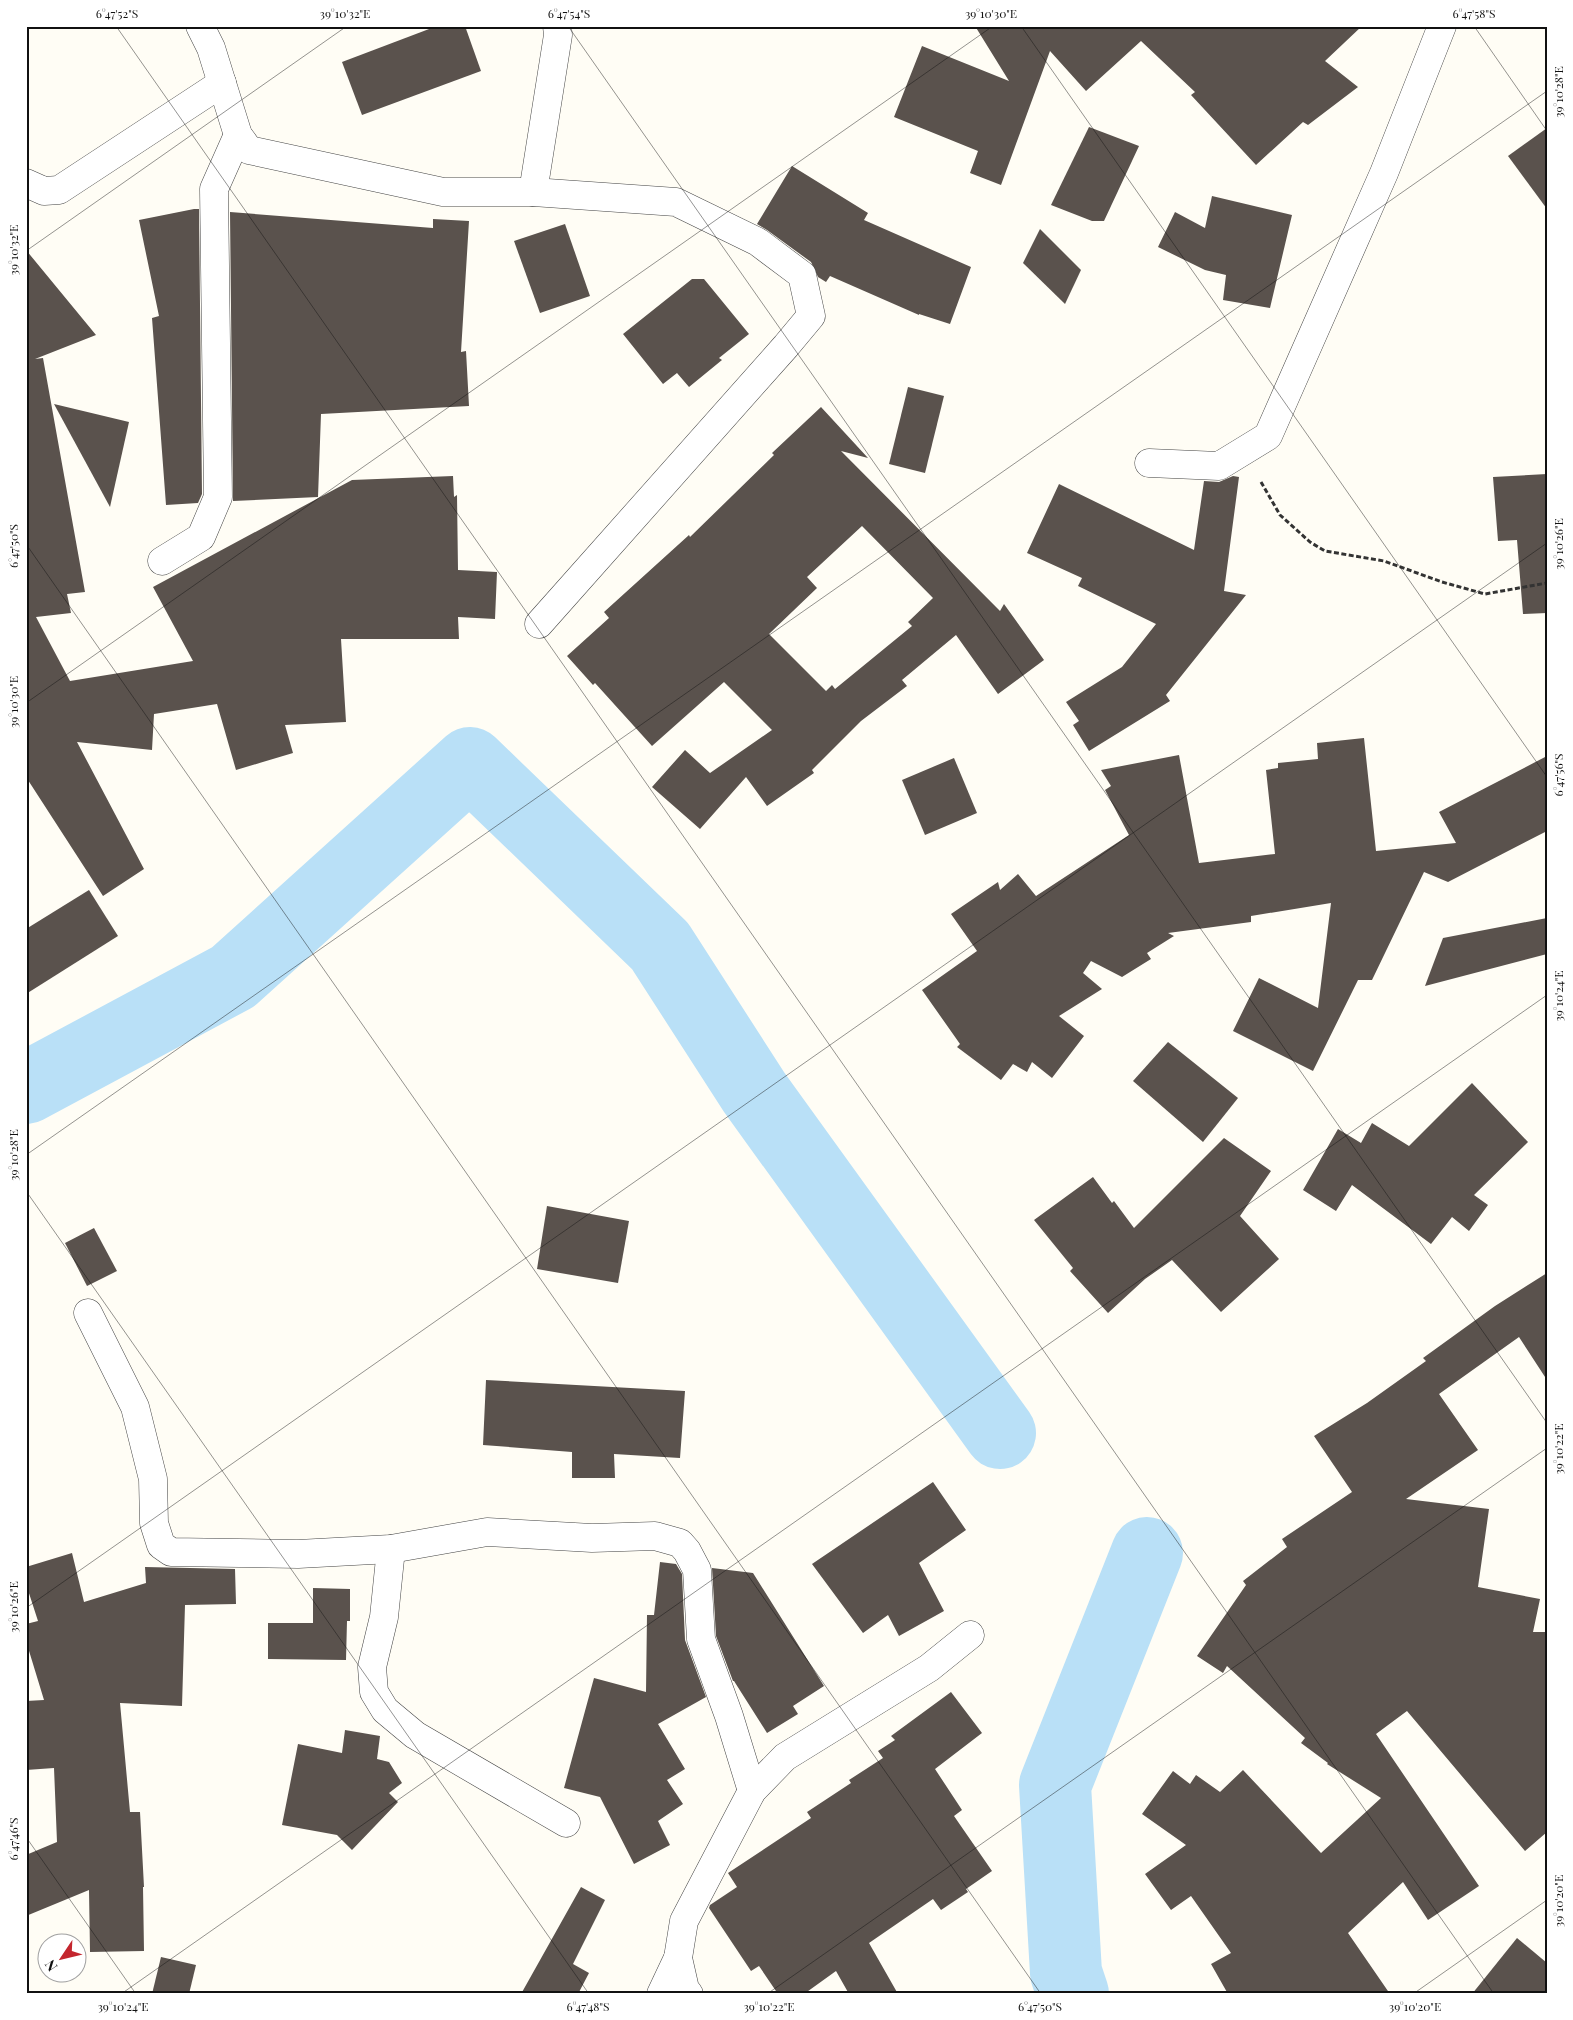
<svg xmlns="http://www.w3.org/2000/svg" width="1573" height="2020" font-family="'Playfair Display',serif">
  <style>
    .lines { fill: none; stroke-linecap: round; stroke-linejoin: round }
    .river { stroke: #b9e0f7; stroke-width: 72 }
    .building { fill: #5a524d; fill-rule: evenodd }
    .minor-casing { stroke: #444; stroke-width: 29 }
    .path { stroke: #333; stroke-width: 3; stroke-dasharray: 5 2.5; stroke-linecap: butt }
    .minor { stroke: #fff; stroke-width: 28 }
    .ticks { fill: none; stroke: #111; stroke-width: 1; stroke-opacity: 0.45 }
    .neatline { fill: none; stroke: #111; stroke-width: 2 }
    .ticks-label { font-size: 12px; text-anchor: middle; fill: #111 }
  </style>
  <rect width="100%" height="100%" fill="#fffdf5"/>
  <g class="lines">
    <g class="river">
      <path d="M26 1088 233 977 470 763 660 946 754 1092 1000 1433"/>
      <path d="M1073 1994 1066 1973 1055 1785 1147 1553"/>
    </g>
  </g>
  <g class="building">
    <path d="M437 26H465L481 71 362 115 342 62Z"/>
    <path d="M975 26H1362L1325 61 1358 87 1308 125 1303 122 1256 165 1191 95 1195 92 1141 41 1086 91 1050 51 1001 185 970 173 978 151 894 117 922 46 1009 81Z"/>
    <path d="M1089 127 1139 146 1104 221H1092L1051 205Z"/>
    <path d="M1547 128V209L1508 156Z"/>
    <path d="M792 166 868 213 864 220 971 267 950 324 919 314V315L830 276 826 282 818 277 811 262 767 230 757 224Z"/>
    <path d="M1212 196 1292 215 1270 308 1223 300 1226 275 1205 270 1158 247 1175 212 1205 228Z"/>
    <path d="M194 209H199L202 494 198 503 166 505 152 318 159 316 139 220Z"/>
    <path d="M230 212 433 228V219L469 221 461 352 466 351 469 406 321 414 318 497 233 501Z"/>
    <path d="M565 224 590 296 540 313 514 241Z"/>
    <path d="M1040 229 1081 270 1065 304 1023 263Z"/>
    <path d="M26 250 96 335 35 359 43 358 85 592 67 594 71 613 36 617 70 681 193 661 153 587 352 480 453 476 454 497 457 495 458 570 497 572 495 619 458 617 459 639H341L346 722 285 725 293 753 236 770 217 704 154 714 152 750 77 742 144 869 103 896 26 777Z"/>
    <path d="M692 279H704L749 334 719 358 722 360 689 387 677 373 663 384 623 334Z"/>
    <path d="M908 387 944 396 925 473 889 464Z"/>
    <path d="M54 404 129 422 110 507Z"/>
    <path d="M821 407 868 458 841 451 1000 611 1004 604 1044 660 998 694 956 635 902 680 907 686 861 721 812 770 814 773 767 806 746 777 700 829 652 787 685 750 710 773 772 730 724 682 652 746 595 683 593 685 567 656 609 618 604 612 689 535 690 537 774 455 772 453ZM862 526 933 598 908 622 912 626 835 689 832 685 826 691 769 634 817 588 807 577Z"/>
    <path d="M1547 474V613L1523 614 1517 540 1498 541 1493 477Z"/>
    <path d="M1233 476 1239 477 1224 591 1246 595 1166 695 1170 701 1089 751 1073 725 1079 721 1066 702 1122 667 1156 624 1078 586 1082 578 1027 553 1059 484 1194 550 1204 481 1219 482Z"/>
    <path d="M1364 738 1376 851 1456 843 1439 812 1547 756V831L1448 882 1424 872 1372 980H1358L1313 1071 1233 1031 1259 978 1318 1008 1331 903 1251 916V922L1168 933 1174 936 1147 953 1151 959 1122 977 1091 961 1083 973 1102 989 1059 1016 1084 1036 1052 1078 1032 1062 1027 1072 1013 1064 1001 1080 957 1047 960 1044 922 990 977 951 951 914 998 882 1000 890 1018 874 1036 896 1129 835 1105 790 1111 786 1101 770 1179 755 1199 863 1275 854 1266 770 1278 768V763L1318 759 1317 743Z"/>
    <path d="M954 758 977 813 925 835 902 780Z"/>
    <path d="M89 890 118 936 26 994V929Z"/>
    <path d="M1547 918V954L1425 986 1443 938Z"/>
    <path d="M1168 1042 1238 1098 1203 1142 1133 1081Z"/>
    <path d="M1472 1083 1528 1142 1474 1195 1488 1205 1469 1231 1452 1217 1431 1244 1352 1185 1336 1211 1303 1190 1338 1129 1361 1143 1372 1123 1409 1146Z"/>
    <path d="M1224 1138 1271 1171 1240 1216 1279 1259 1221 1312 1172 1260 1145 1279 1108 1313 1070 1271 1073 1268 1034 1220 1093 1177 1112 1203 1114 1201 1134 1228Z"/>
    <path d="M547 1206 629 1221 618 1283 537 1269Z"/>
    <path d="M94 1228 117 1271 87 1286 65 1243Z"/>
    <path d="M1547 1273V1380L1519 1337 1439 1394 1478 1450 1406 1499 1489 1509 1478 1587 1540 1599 1533 1632H1547V1832L1525 1851 1407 1711 1376 1734 1479 1886 1428 1920 1403 1882 1348 1933 1390 1994H1228L1211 1964 1231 1953 1191 1896 1171 1910 1145 1874 1186 1845 1142 1814 1173 1771 1190 1784 1196 1775 1220 1792 1243 1770 1321 1853 1381 1798 1327 1764 1328 1763 1301 1743 1305 1738 1227 1666 1223 1673 1197 1656 1246 1585 1243 1581 1287 1547 1282 1539 1352 1492 1314 1436 1367 1403 1426 1361 1423 1358 1495 1306Z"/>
    <path d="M486 1380 685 1391 680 1458 614 1454 615 1478H572V1452L483 1445Z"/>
    <path d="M933 1482 966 1530 919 1563 944 1611 899 1636 888 1615 863 1633 812 1564Z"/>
    <path d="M72 1553 84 1602 146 1583 145 1567 235 1569 236 1604 185 1605 182 1706 120 1703 130 1812H140L144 1887H143L144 1951 90 1952 89 1890 26 1916V1855L57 1842 54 1768 26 1770V1701L44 1700 26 1641V1624L38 1621 26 1584V1567Z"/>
    <path d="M660 1562 676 1564 682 1574 685 1640 706 1697 658 1724 685 1769 667 1780 683 1804 658 1821 670 1845 634 1864 600 1797 564 1788 594 1678 646 1692 647 1615H654Z"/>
    <path d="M712 1568 753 1573 824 1686 793 1706 798 1714 767 1733 734 1681H733L716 1636Z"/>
    <path d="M313 1588 350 1589V1621H347L346 1660 268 1659V1623H313Z"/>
    <path d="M951 1692 982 1733 935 1769 962 1810 954 1816 992 1871 966 1889 968 1892 941 1910 933 1899 869 1943 898 1994H849L836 1971 804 1994H778L759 1966 751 1971 709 1908 710 1905 737 1887 728 1873 811 1818 807 1812 851 1783 849 1780 883 1758 878 1751 895 1740 891 1736Z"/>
    <path d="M345 1730 380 1736 377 1759 389 1762 402 1783 389 1793 398 1802 352 1850 337 1835 282 1825 298 1744 342 1753Z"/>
    <path d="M581 1887 605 1900 573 1964 589 1973 578 1994H521Z"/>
    <path d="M1517 1938 1547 1963V1994H1472Z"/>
    <path d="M161 1957 196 1965 189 1994H152Z"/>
  </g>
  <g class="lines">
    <defs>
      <g id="minor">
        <path d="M200 26 211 48 238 135 249 150 443 192H533L558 35 557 26"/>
        <path d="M26 183 44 191 59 190 222 83"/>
        <path d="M533 192 676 202 758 242 802 275 811 316 786 346 539 624"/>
        <path d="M1149 463 1219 466 1268 436 1384 173 1442 26"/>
        <path d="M162 561 201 537 218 497 214 189 238 135"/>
        <path d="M88 1313 135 1407 153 1479 154 1523 161 1545 171 1552 298 1554 391 1549 487 1532 592 1538 655 1536 680 1543 687 1551 697 1570 701 1639 729 1716 752 1791"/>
        <path d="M391 1549 384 1617 372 1667 374 1692 385 1710 415 1735 566 1823"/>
        <path d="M661 1994 678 1958"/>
        <path d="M689 1994 685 1989 678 1958 684 1921 752 1791 785 1757 929 1668 970 1635"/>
      </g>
    </defs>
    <use href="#minor" class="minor-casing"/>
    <path class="path" d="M1261 482 1280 515 1310 542 1325 551 1384 561 1442 582 1485 594 1547 583"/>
    <use href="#minor" class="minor"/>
  </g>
  <path class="ticks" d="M116 26 1494 1994M568 26 1547 1423M1021 26 1547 777M1474 26 1547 131M26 251 347 26M26 544 1041 1994M26 703 993 26M26 1155 1547 91M26 1191 589 1994M26 1608 1547 543M26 1837 136 1994M121 1994 1547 995M767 1994 1547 1448M1413 1994 1547 1900"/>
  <rect width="1573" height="2020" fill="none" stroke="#ffffff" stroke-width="55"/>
  <g transform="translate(62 1958) rotate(235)"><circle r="24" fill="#ffffff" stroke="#a0a0a0"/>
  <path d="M0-4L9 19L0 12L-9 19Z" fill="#c4262e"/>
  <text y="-8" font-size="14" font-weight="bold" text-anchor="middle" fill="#111111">N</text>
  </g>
  <rect x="28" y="28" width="1518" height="1964" class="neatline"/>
  <g class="ticks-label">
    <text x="117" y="18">6°47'52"S</text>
    <text x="345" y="18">39°10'32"E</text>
    <text x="569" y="18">6°47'54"S</text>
    <text x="991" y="18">39°10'30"E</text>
    <text x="1474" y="18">6°47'58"S</text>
    <text transform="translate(1559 92) rotate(-90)" y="4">39°10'28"E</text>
    <text transform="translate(14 250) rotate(-90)" y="4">39°10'32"E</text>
    <text transform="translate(1559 544) rotate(-90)" y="4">39°10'26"E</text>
    <text transform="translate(14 546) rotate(-90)" y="4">6°47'50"S</text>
    <text transform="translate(14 702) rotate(-90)" y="4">39°10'30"E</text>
    <text transform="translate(1559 775) rotate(-90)" y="4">6°47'56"S</text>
    <text transform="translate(1559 996) rotate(-90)" y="4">39°10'24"E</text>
    <text transform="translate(14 1155) rotate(-90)" y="4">39°10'28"E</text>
    <text transform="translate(1559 1449) rotate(-90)" y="4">39°10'22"E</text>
    <text transform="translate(14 1607) rotate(-90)" y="4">39°10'26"E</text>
    <text transform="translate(14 1839) rotate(-90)" y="4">6°47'46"S</text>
    <text transform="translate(1559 1901) rotate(-90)" y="4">39°10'20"E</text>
    <text x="123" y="2011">39°10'24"E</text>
    <text x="588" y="2011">6°47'48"S</text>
    <text x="769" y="2011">39°10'22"E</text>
    <text x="1040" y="2011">6°47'50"S</text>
    <text x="1415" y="2011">39°10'20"E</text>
  </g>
</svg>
